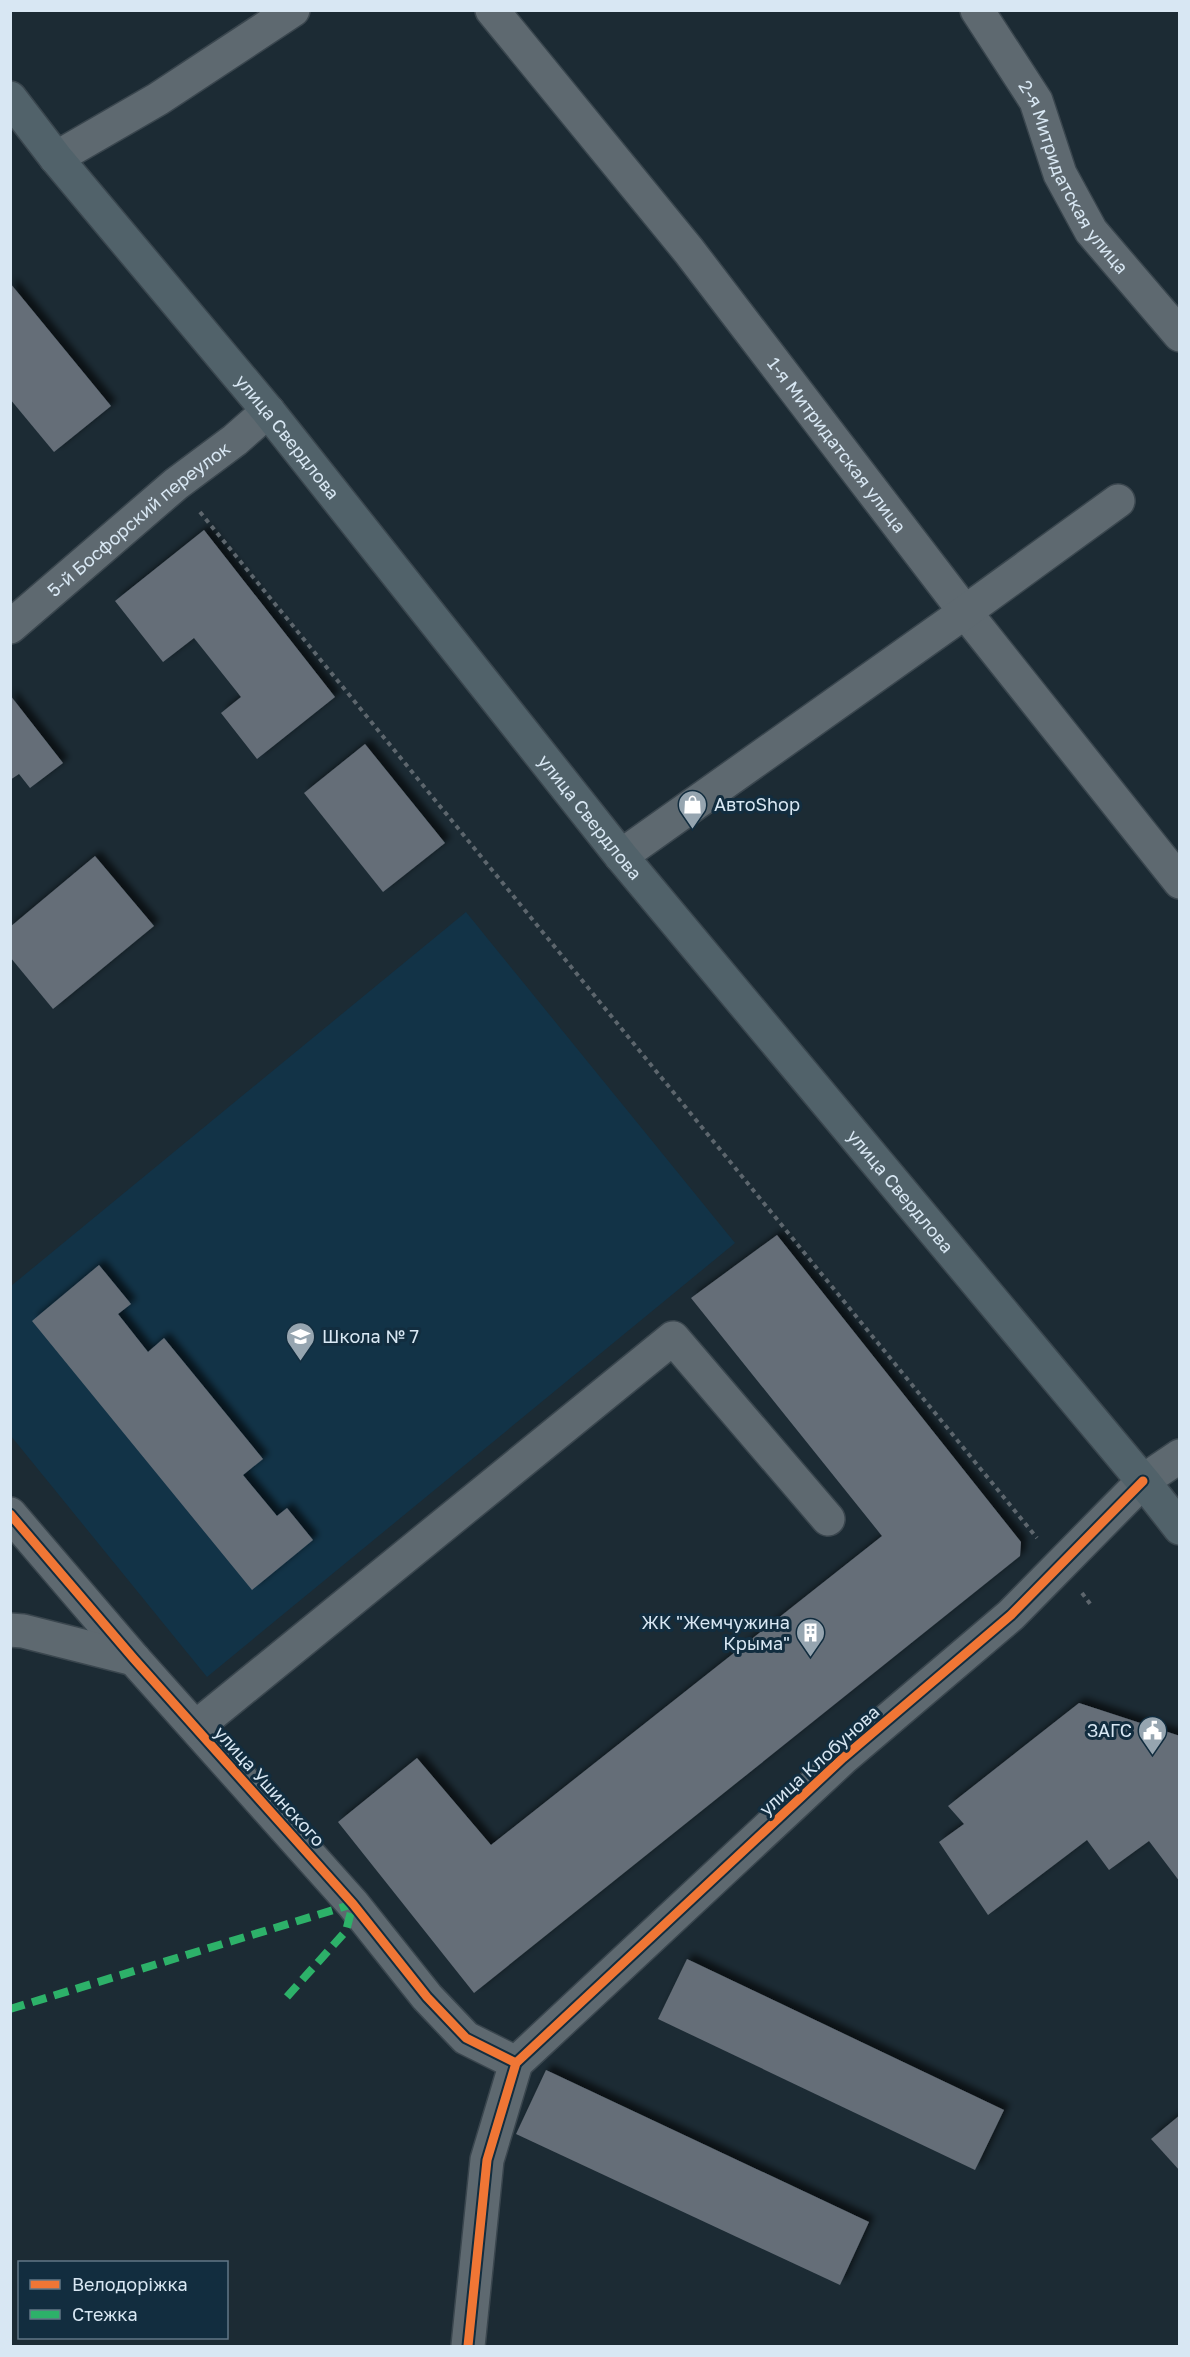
<svg xmlns="http://www.w3.org/2000/svg" width="1190" height="2357" font-family="'Golos Text',sans-serif">
  <style>
    .built { fill: #123347 }
    .building { fill: #656e78; filter: url(#shadow) }
    .lines { fill: none; stroke-linecap: round; stroke-linejoin: round }
    .minor-casing { stroke: #3a464e; stroke-width: 36 }
    .major-casing { stroke: #3a464e; stroke-width: 36 }
    .path { stroke: #5d666d; stroke-width: 4; stroke-dasharray: 4.5 4.5; stroke-linecap: butt }
    .minor { stroke: #5e6970; stroke-width: 33 }
    .major { stroke: #51626a; stroke-width: 33 }
    .quiet { stroke: #2db169; stroke-width: 8; stroke-dasharray: 15 8; stroke-linecap: butt }
    .cycleway-casing { stroke: #122d3f; stroke-width: 13 }
    .cycleway { stroke: #f07635; stroke-width: 9 }
    .labels { text-anchor: middle; dominant-baseline: central; stroke-width: 6; stroke-linejoin: round; paint-order: stroke }
    .street-label { font-size: 18px; fill: #d8e7f3; stroke: #122d3f }
    .poi-label { font-size: 18px; fill: #d8e7f3; stroke: #122d3f; text-anchor: start }
  </style>
  <defs>
    <filter id="shadow"><feDropShadow dx="5.5" dy="-5.5" stdDeviation="3" flood-color="#0009"/></filter>
  </defs>
  <rect width="100%" height="100%" fill="#1c2b34"/>
  <path class="built" d="M466 912 735 1243 207 1677 11 1436V1286Z"/>
  <g class="building">
    <path d="M10 283 111 406 54 452 10 399Z"/>
    <path d="M204 530 335 697 257 759 221 713 241 697 194 638 163 662 115 601Z"/>
    <path d="M10 695 63 763 30 788 19 774 10 780Z"/>
    <path d="M365 744 445 843 383 892 304 793Z"/>
    <path d="M95 856 154 926 53 1009 10 957V927Z"/>
    <path d="M777 1235 1021 1542 1020 1556 474 1993 338 1822 417 1758 491 1845 882 1536 691 1298Z"/>
    <path d="M99 1265 131 1304 118 1314 148 1352 164 1338 263 1459 243 1475 277 1516 287 1508 313 1540 252 1590 32 1321Z"/>
    <path d="M1079 1703 1180 1736V1882L1149 1841 1109 1870 1087 1840 988 1915 939 1842 964 1824 948 1806Z"/>
    <path d="M687 1959 1004 2110 975 2170 658 2019Z"/>
    <path d="M546 2070 869 2222 840 2285 516 2134Z"/>
    <path d="M1180 2115V2171L1151 2139Z"/>
  </g>
  <g class="lines">
    <defs>
      <g id="minor">
        <path id="s1" d="M492 10 689 251 965 612 1180 882"/>
        <path id="s2" d="M977 10 1036 101 1060 174 1091 231 1180 335"/>
        <path d="M56 158 158 99 293 10"/>
        <path id="s3" d="M10 627 176 484 235 440 268 411"/>
        <path d="M621 856 965 612 1118 501"/>
        <path d="M10 1514 134 1659 353 1904 427 1997 466 2038 516 2063"/>
        <path d="M10 1630 23 1631 134 1659"/>
        <path d="M196 1727 673 1338 828 1519"/>
        <path d="M468 2346 487 2160 516 2063 843 1758 1011 1615 1143 1481 1180 1456"/>
      </g>
      <g id="major">
        <path id="s4" d="M10 98 56 158 268 411 621 856 1143 1481 1180 1528"/>
      </g>
    </defs>
    <use href="#minor" class="minor-casing"/>
    <use href="#major" class="major-casing"/>
    <g class="path">
      <path d="M200 512 1037 1538"/>
      <path d="M1082 1593 1091 1605"/>
    </g>
    <use href="#minor" class="minor"/>
    <use href="#major" class="major"/>
    <path class="quiet" d="M10 2009 353 1904 346 1931 285 1999"/>
    <defs>
      <g id="cycleway">
        <path d="M10 1514 134 1659 353 1904 427 1997 466 2038 516 2063"/>
        <path d="M468 2346 487 2160 516 2063 843 1758 1011 1615 1143 1481"/>
      </g>
    </defs>
    <use href="#cycleway" class="cycleway-casing"/>
    <use href="#cycleway" class="cycleway"/>
  </g>
  <defs>
    <symbol id="shop-pin" viewBox="-11 -11 22 30"><path d="M0 17L-7.5 6A9.5 9.5 0 1 1 7.5 6Z" fill="#96a5b0" stroke="#122d3f"/><path d="M-5-2.5h2.3a2.7 3.5 0 0 1 5.4 0H5L5.5 6h-11ZM-1.5-2.5h3a1.5 2.3 0 0 0-3 0Z" fill="#fff"/></symbol>
    <symbol id="school-pin" viewBox="-11 -11 22 30"><path d="M0 17L-7.5 6A9.5 9.5 0 1 1 7.5 6Z" fill="#96a5b0" stroke="#122d3f"/><path d="M0-5L7-2L0 1L-7-2ZM-4 1L0 2.5L4 1V4Q0 6-4 4Z" fill="#fff"/></symbol>
    <symbol id="building-pin" viewBox="-11 -11 22 30"><path d="M0 17L-7.5 6A9.5 9.5 0 1 1 7.5 6Z" fill="#96a5b0" stroke="#122d3f"/><path d="M-4-6H4V6H1V3H-1V6H-4ZM-2.5-4.3h1.7v1.8h-1.7ZM.8-4.3h1.7v1.8H.8ZM-2.5-1h1.7V.8h-1.7ZM.8-1h1.7V.8H.8Z" fill="#fff"/></symbol>
    <symbol id="civic-pin" viewBox="-11 -11 22 30"><path d="M0 17L-7.5 6A9.5 9.5 0 1 1 7.5 6Z" fill="#96a5b0" stroke="#122d3f"/><path d="M-.6-6.5H3V-4.5H.6V-3L4-1V1h2V6H-6V1h2V-1L-.6-3ZM-1.2 2.5V6h2.4V2.5Z" fill="#fff"/></symbol>
  </defs>
  <g fill-rule="evenodd">
    <use href="#shop-pin" x="676" y="788" width="33" height="45"/>
    <use href="#school-pin" x="284" y="1320" width="33" height="45"/>
    <use href="#building-pin" x="794" y="1616" width="33" height="45"/>
    <use href="#civic-pin" x="1136" y="1714" width="33" height="45"/>
  </g>
  <g class="labels">
    <g class="street-label">
      <text stroke="none"><textPath href="#s2" startOffset="194">2-я Митридатская улица</textPath></text>
      <text stroke="none"><textPath href="#s4" startOffset="438">улица Свердлова</textPath></text>
      <text stroke="none"><textPath href="#s1" startOffset="555">1-я Митридатская улица</textPath></text>
      <text stroke="none"><textPath href="#s3" startOffset="168">5-й Босфорский переулок</textPath></text>
      <text stroke="none"><textPath href="#s4" startOffset="924">улица Свердлова</textPath></text>
      <text stroke="none"><textPath href="#s4" startOffset="1410">улица Свердлова</textPath></text>
      <text transform="translate(819 1760) rotate(-42)">улица Клобунова</text>
      <text transform="translate(270 1786) rotate(48)">улица Ушинского</text>
    </g>
    <g class="poi-label">
      <text x="714" y="804">АвтоShop</text>
      <text x="322" y="1336">Школа № 7</text>
      <text x="790" y="1622" text-anchor="end">ЖК "Жемчужина<tspan x="790" dy="21">Крыма"</tspan></text>
      <text x="1132" y="1730" text-anchor="end">ЗАГС</text>
    </g>
  </g>
  <rect width="1190" height="2357" fill="none" stroke="#d8e7f3" stroke-width="24"/>
  <rect x="18" y="2261" width="210" height="78" fill="#122d3f" stroke="#617787" stroke-width="1.5"/>
  <rect x="30" y="2280" width="30" height="9" fill="#f07635" stroke="#617787" stroke-width="1.5"/>
  <text x="72" y="2291" font-size="18" fill="#d8e7f3">Велодоріжка</text>
  <rect x="30" y="2310" width="30" height="9" fill="#2db169" stroke="#617787" stroke-width="1.5"/>
  <text x="72" y="2321" font-size="18" fill="#d8e7f3">Стежка</text>
</svg>
